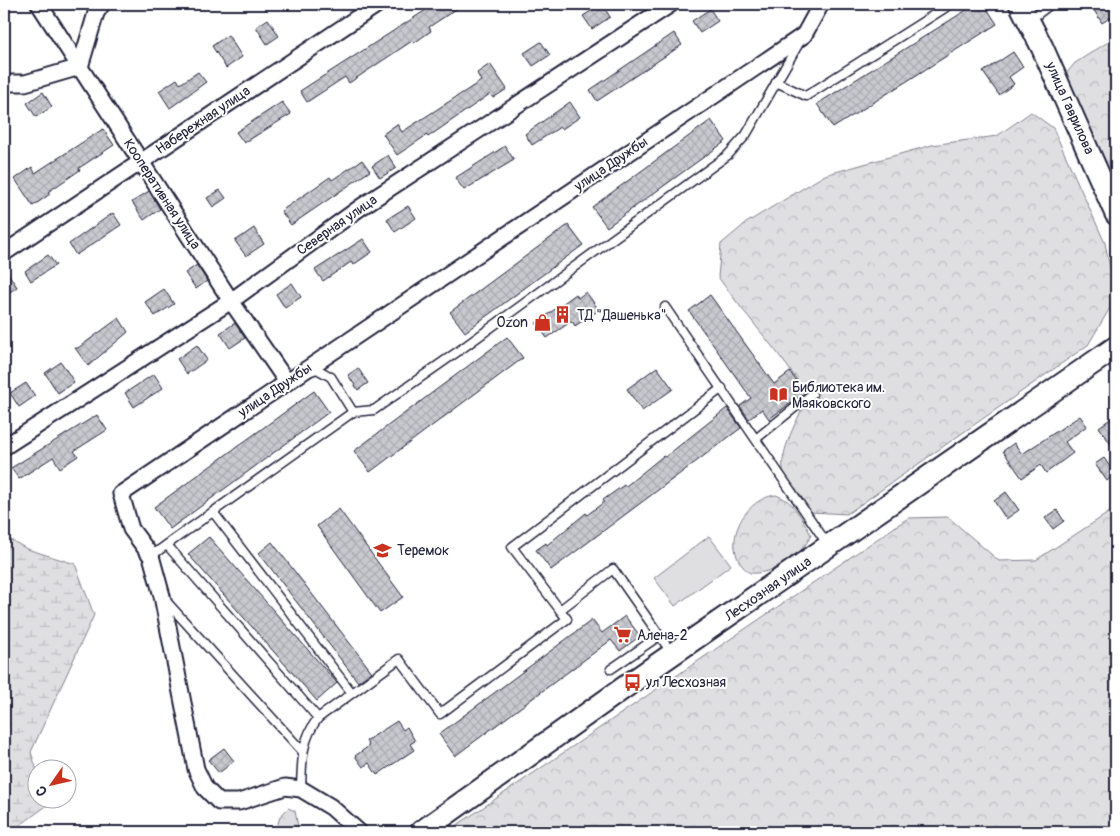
<svg xmlns="http://www.w3.org/2000/svg" width="1120" height="836" font-family="Pangolin,sans-serif">
  <style>
    .forest { fill: url(#forest-crowns); stroke: #80808e }
    .wetland { fill: url(#wetland-marsh); stroke: #80808e }
    .pitch { fill: #dfdfe2; stroke: #80808e }
    .building { fill: url(#building-cross-hatch); stroke: #22223b }
    .lines { fill: none; stroke-linecap: round; stroke-linejoin: round }
    .lane-casing { stroke: #22223b; stroke-width: 11 }
    .street-casing { stroke: #22223b; stroke-width: 19 }
    .secondary-casing { stroke: #22223b; stroke-width: 25 }
    .lane { stroke: #fff; stroke-width: 8 }
    .street { stroke: #fff; stroke-width: 15 }
    .secondary { stroke: #fff; stroke-width: 21 }
    .labels { text-anchor: middle; dominant-baseline: central; stroke-width: 4; stroke-linejoin: round; paint-order: stroke }
    .street-label { font-size: 14px; fill: #22223b; stroke: #fff }
    .poi-label { font-size: 14px; fill: #22223b; stroke: #fff; text-anchor: start }
  </style>
  <defs>
    <pattern id="forest-crowns" width="20" height="18" patternUnits="userSpaceOnUse" patternTransform="scale(1.25)"><rect width="20" height="18" fill="#dfdfe2"/><path d="M2 6a3 3 0 1 1 6 0M12 15a3 3 0 1 1 6 0" fill="none" stroke="#bfbfc3"/></pattern>
    <pattern id="wetland-marsh" width="20" height="14" patternUnits="userSpaceOnUse" patternTransform="scale(1.25)"><rect width="20" height="14" fill="#dfdfe2"/><path d="M1 5h8M5 5V1M11 12h8M15 12V8" fill="none" stroke="#bfbfc3"/></pattern>
    <pattern id="building-cross-hatch" width="8" height="8" patternUnits="userSpaceOnUse" patternTransform="scale(1.25)"><rect width="8" height="8" fill="#c8c8cf"/><path d="M0 0l8 8M0 8l8-8" fill="none" stroke="#acacb3"/></pattern>
  </defs>
  <rect width="100%" height="100%" fill="#fff"/>
  <filter id="ink" filterUnits="userSpaceOnUse"><feTurbulence type="fractalNoise" baseFrequency=".02" numOctaves="2"/><feDisplacementMap in="SourceGraphic" scale="10" xChannelSelector="R" yChannelSelector="G"/><feConvolveMatrix kernelMatrix="1 2 1 2 8 2 1 2 1" color-interpolation-filters="sRGB"/></filter>
  <g filter="url(#ink)">
    <g class="forest">
      <path d="M1116 37V192L1065 75 1075 63Z"/>
      <path d="M1031 112 1053 128 1105 243 1113 283 1110 308 1088 345 847 514 811 512C801 501 790 487 784 473 777 455 800 414 808 397 782 354 747 318 718 277L721 244 746 223 825 175 932 145 997 136Z"/>
      <path d="M776 495C795 501 802 519 811 535 802 556 773 575 750 573 718 551 741 499 776 495Z"/>
      <path d="M1116 508V832H447L908 518 948 517 999 561 1036 560Z"/>
      <path d="M288 808 295 811 299 832H275L280 817Z"/>
    </g>
    <path class="wetland" d="M4 536 27 549 75 564 94 615 31 752 37 771 38 798 47 799 49 804 19 826 4 830Z"/>
    <path class="pitch" d="M709 536 731 565 675 606 654 578Z"/>
    <g class="building">
      <path d="M427 4H464L429 27 431 31 414 43 412 41 349 83 345 77 307 102 300 91 429 8Z"/>
      <path d="M602 4 610 17 592 29 583 16Z"/>
      <path d="M976 4H984L997 24 833 128 817 104Z"/>
      <path d="M1090 4H1116V14L1102 23Z"/>
      <path d="M710 9 718 21 700 33 692 21Z"/>
      <path d="M268 19 279 36 267 44 256 27Z"/>
      <path d="M674 33 682 45 597 101 590 90Z"/>
      <path d="M228 35 242 57 226 68 212 46Z"/>
      <path d="M541 42 550 55 533 66 524 53Z"/>
      <path d="M1013 52 1023 67 1009 77 1014 84 999 95 983 72Z"/>
      <path d="M490 64 507 89 493 98 490 94 428 137 427 135 397 155 383 134 397 124 402 132 436 110 481 81 477 73Z"/>
      <path d="M198 72 206 82 170 108 159 91 177 79 180 84Z"/>
      <path d="M43 92 52 107 36 117 27 103Z"/>
      <path d="M282 102 291 114 244 143 236 132Z"/>
      <path d="M570 102 580 117 562 129 560 127 532 145 525 134Z"/>
      <path d="M711 120 726 141 607 227 592 207Z"/>
      <path d="M103 129 114 145 79 168 80 170 48 192 50 194 33 206 15 179 32 167 35 173Z"/>
      <path d="M505 146 514 160 464 190 455 178Z"/>
      <path d="M388 155 396 168 380 178 372 166Z"/>
      <path d="M362 160 370 171 291 225 281 211 330 177 332 180Z"/>
      <path d="M220 190 226 198 213 207 207 198Z"/>
      <path d="M149 191 160 209 144 220 132 202Z"/>
      <path d="M408 206 416 218 395 232 387 219Z"/>
      <path d="M113 213 121 225 76 255 69 244Z"/>
      <path d="M568 225 583 245 465 332 450 312Z"/>
      <path d="M254 228 264 244 246 256 235 241Z"/>
      <path d="M363 239 372 252 353 265 351 262 323 281 315 270Z"/>
      <path d="M48 255 56 265 31 281 25 271Z"/>
      <path d="M197 265 207 281 196 289 185 273Z"/>
      <path d="M4 267 17 287 4 296Z"/>
      <path d="M292 283 301 297 285 308 276 294Z"/>
      <path d="M164 289 174 304 155 316 145 302Z"/>
      <path d="M586 292 599 310 575 326 572 321 547 338 536 323 576 294 578 298Z"/>
      <path d="M710 295 774 384 790 372 805 393 769 419 762 409 749 419 740 406 751 398 689 311Z"/>
      <path d="M119 318 128 332 88 366 75 348H78Z"/>
      <path d="M235 323 245 338 230 348 220 333Z"/>
      <path d="M507 337 523 358 370 472 354 451Z"/>
      <path d="M197 345 207 360 187 374 177 359Z"/>
      <path d="M61 362 74 382 58 393 45 373Z"/>
      <path d="M657 367 673 389 642 411 627 389Z"/>
      <path d="M358 368 368 383 358 390 348 375Z"/>
      <path d="M154 374 163 388 134 407 125 393Z"/>
      <path d="M26 383 35 396 19 407 10 393Z"/>
      <path d="M314 391 329 412 170 529 154 507Z"/>
      <path d="M727 408 741 428 551 570 536 550 546 543 547 545 586 513 587 515 604 502 603 500 624 485 626 486 663 456 665 457Z"/>
      <path d="M97 415 107 430 74 451 78 456 60 468 53 457 19 479 11 468Z"/>
      <path d="M1116 415V452L1099 427Z"/>
      <path d="M1080 416 1087 426 1065 442 1073 453 1046 473 1041 465 1022 478 1003 451 1014 443 1022 454Z"/>
      <path d="M1104 458 1115 474 1107 481 1095 464Z"/>
      <path d="M1006 492 1019 510 1006 519 994 501Z"/>
      <path d="M339 509 403 597 380 613 317 526Z"/>
      <path d="M1057 510 1064 521 1053 529 1045 518Z"/>
      <path d="M209 537 337 683 317 701 188 554Z"/>
      <path d="M272 542 372 672 358 682 259 553Z"/>
      <path d="M625 616 640 636 620 651 611 640 455 756 439 734 592 620 602 633Z"/>
      <path d="M397 721 403 730 407 727 415 741 410 744 414 750 377 775 369 763 363 767 355 756 369 746 366 741Z"/>
      <path d="M224 748 234 761 219 773 208 760Z"/>
    </g>
    <g class="lines">
      <defs>
        <g id="lane">
          <path d="M1031 19 1051 4"/>
          <path d="M776 82 806 96 951 4"/>
          <path d="M665 307 828 545"/>
          <path d="M353 412 374 410 460 350 728 155 746 135 799 43"/>
          <path d="M757 438 812 394"/>
          <path d="M213 512 352 693"/>
          <path d="M167 545 318 718 399 659 440 714 567 619 560 610"/>
          <path d="M151 556 353 412 331 377 317 369 311 371"/>
          <path d="M165 600 303 752"/>
          <path d="M671 652 613 569 560 610 512 547 722 388"/>
          <path d="M611 669 659 636"/>
          <path d="M301 789C302 761 301 741 318 718"/>
        </g>
        <g id="street">
          <path d="M39 4 231 301 287 382"/>
          <path d="M4 83H25L80 67 96 13 102 4"/>
          <path d="M4 253 378 4"/>
          <path d="M4 447 231 301 361 207 671 4"/>
          <path d="M359 832 331 807 301 789 285 787 239 802H219L205 788 196 769 162 596 151 556 131 529 121 494 804 35 821 4"/>
        </g>
        <g id="secondary">
          <path d="M1020 4 1042 47 1116 214"/>
          <path d="M421 832 632 682 1116 347"/>
        </g>
      </defs>
      <use href="#lane" class="lane-casing"/>
      <use href="#street" class="street-casing"/>
      <use href="#secondary" class="secondary-casing"/>
      <use href="#lane" class="lane"/>
      <use href="#street" class="street"/>
      <use href="#secondary" class="secondary"/>
    </g>
  </g>
  <defs>
    <symbol id="building-bare" viewBox="-9 -9 18 18"><path d="M-4-6H4V6H1V3H-1V6H-4ZM-2.5-4.3h1.7v1.8h-1.7ZM.8-4.3h1.7v1.8H.8ZM-2.5-1h1.7V.8h-1.7ZM.8-1h1.7V.8H.8Z" fill="#c8321e" stroke="#fff" stroke-width="2.5" paint-order="stroke"/></symbol>
    <symbol id="shop-bare" viewBox="-9 -9 18 18"><path d="M-5-2.5h2.3a2.7 3.5 0 0 1 5.4 0H5L5.5 6h-11ZM-1.5-2.5h3a1.5 2.3 0 0 0-3 0Z" fill="#c8321e" stroke="#fff" stroke-width="2.5" paint-order="stroke"/></symbol>
    <symbol id="library-bare" viewBox="-9 -9 18 18"><path d="M-6-4Q-3-5.5-.7-3.5V5Q-3 3-6 4ZM6-4Q3-5.5 .7-3.5V5Q3 3 6 4Z" fill="#c8321e" stroke="#fff" stroke-width="2.5" paint-order="stroke"/></symbol>
    <symbol id="school-bare" viewBox="-9 -9 18 18"><path d="M0-5L7-2L0 1L-7-2ZM-4 1L0 2.5L4 1V4Q0 6-4 4Z" fill="#c8321e" stroke="#fff" stroke-width="2.5" paint-order="stroke"/></symbol>
    <symbol id="supermarket-bare" viewBox="-9 -9 18 18"><path d="M-6-5.5h2.5l.6 2H6L4.5 2H-2.5L-4.4-4H-6ZM-1.5 3.2a1.3 1.3 0 1 0 .1 0ZM3 3.2a1.3 1.3 0 1 0 .1 0Z" fill="#c8321e" stroke="#fff" stroke-width="2.5" paint-order="stroke"/></symbol>
    <symbol id="bus-bare" viewBox="-9 -9 18 18"><path d="M-5-6H5V4H4V6H2V4H-2V6H-4V4H-5ZM-3.5-4V0h7V-4ZM-3.5 1.2v1.5H-2V1.2ZM2 1.2v1.5H3.5V1.2Z" fill="#c8321e" stroke="#fff" stroke-width="2.5" paint-order="stroke"/></symbol>
  </defs>
  <g fill-rule="evenodd">
    <use href="#building-bare" x="550" y="302" width="25" height="25"/>
    <use href="#shop-bare" x="530" y="310" width="25" height="25"/>
    <use href="#library-bare" x="766" y="382" width="25" height="25"/>
    <use href="#school-bare" x="370" y="538" width="25" height="25"/>
    <use href="#supermarket-bare" x="610" y="622" width="25" height="25"/>
    <use href="#bus-bare" x="620" y="670" width="25" height="25"/>
  </g>
  <g class="labels">
    <g class="street-label">
      <text transform="translate(1070 108) rotate(66)">улица Гаврилова</text>
      <text transform="translate(203 120) rotate(-34)">Набережная улица</text>
      <text transform="translate(611 164) rotate(-34)">улица Дружбы</text>
      <text transform="translate(162 194) rotate(57)">Кооперативная улица</text>
      <text transform="translate(337 225) rotate(-35)">Северная улица</text>
      <text transform="translate(275 390) rotate(-34)">улица Дружбы</text>
      <text transform="translate(768 589) rotate(-35)">Лесхозная улица</text>
    </g>
    <g class="poi-label">
      <text x="577" y="315">ТД "Дашенька"</text>
      <text x="528" y="322" text-anchor="end">Ozon</text>
      <text x="792" y="387">Библиотека им.<tspan x="792" dy="16">Маяковского</tspan></text>
      <text x="397" y="550">Теремок</text>
      <text x="637" y="635">Алена-2</text>
      <text x="646" y="682">ул Лесхозная</text>
    </g>
  </g>
  <rect width="1120" height="836" fill="none" stroke="#fff" stroke-width="20"/>
  <rect x="10" y="10" width="1100" height="816" fill="none" stroke="#22223b" stroke-width="2" filter="url(#ink)"/>
  <g transform="translate(52 784) rotate(236)"><circle r="24" fill="#ffffff" stroke="#a7a7b1"/>
  <path d="M0-4L9 19L0 12L-9 19Z" fill="#c8321e"/>
  <text y="-8" font-size="14" font-weight="bold" text-anchor="middle" fill="#22223b">С</text>
  </g>
</svg>
